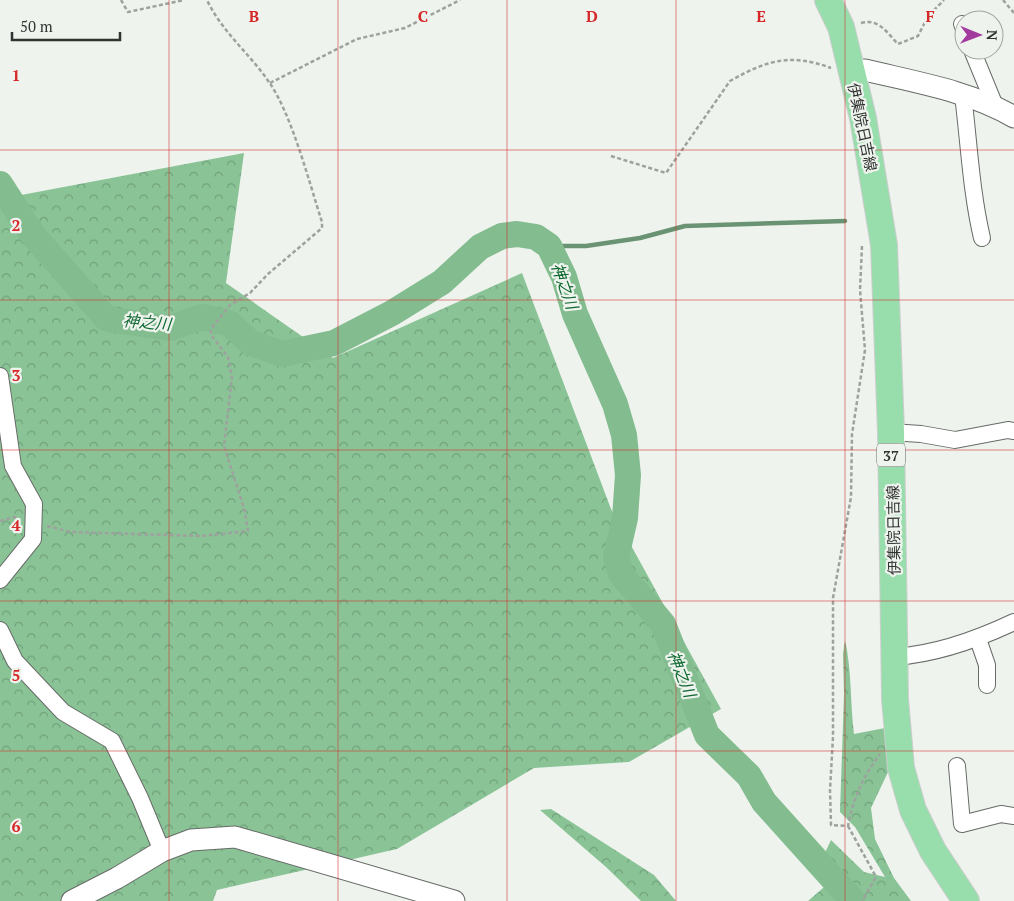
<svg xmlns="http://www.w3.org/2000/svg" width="1014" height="901" font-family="'PT Serif','Noto Sans JP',serif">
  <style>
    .forest { fill: url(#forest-crowns) }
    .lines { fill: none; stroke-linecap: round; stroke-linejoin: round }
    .stream { stroke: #6a9373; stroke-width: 4.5 }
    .river { stroke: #83bc8f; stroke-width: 26 }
    .minor-casing { stroke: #676b67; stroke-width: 18 }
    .tertiary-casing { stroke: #676b67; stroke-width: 23 }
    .primary-casing { stroke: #cecece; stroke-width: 28 }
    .path { stroke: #9ea29e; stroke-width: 2.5; stroke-dasharray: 4 2.5; stroke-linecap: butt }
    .minor { stroke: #fff; stroke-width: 16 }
    .tertiary { stroke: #fff; stroke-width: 21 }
    .primary { stroke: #98ddac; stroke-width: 26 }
    .grid { fill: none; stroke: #d62828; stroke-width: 1; stroke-opacity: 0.55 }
    .labels { text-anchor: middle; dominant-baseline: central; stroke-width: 4.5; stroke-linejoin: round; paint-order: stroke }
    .shield { fill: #eef3ee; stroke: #6a6d6a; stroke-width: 1 }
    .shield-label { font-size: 14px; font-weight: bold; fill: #313331 }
    .street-label { font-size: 15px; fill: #313331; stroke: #eef3ee }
    .water-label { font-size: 16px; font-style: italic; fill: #106a32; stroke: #eef3ee }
    .grid-label { font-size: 16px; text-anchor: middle; font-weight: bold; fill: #d62828; stroke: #eef3ee; stroke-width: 4.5; stroke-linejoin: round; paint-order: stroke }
  </style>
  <defs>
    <pattern id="forest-crowns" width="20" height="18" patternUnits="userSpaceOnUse" patternTransform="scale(1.25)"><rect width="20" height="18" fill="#8ac496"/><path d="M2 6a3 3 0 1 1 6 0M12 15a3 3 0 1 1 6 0" fill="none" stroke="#71a07b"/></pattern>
  </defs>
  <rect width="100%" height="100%" fill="#eef3ee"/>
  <g class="forest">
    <path d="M244 153 226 283 333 358 522 273 611 509 721 709 629 762 534 768 397 849 217 890 213 901H0V199Z"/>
    <path d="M845 640C852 671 850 703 854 734L885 728 889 770 871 808 875 839 894 878 911 901H808L838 875 823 857 831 840 864 872 885 877 855 827 840 812 844 694 843 654Z"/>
    <path d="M551 809 654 875 676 901H641L606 867 540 810Z"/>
  </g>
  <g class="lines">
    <path class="stream" d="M549 246H586L640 238 685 226 845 221"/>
    <path class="river" d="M0 184 32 234 107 319 170 328 202 317 229 323 251 343 282 354 334 343 392 313 442 282 480 247 502 236 517 234 536 237 549 246 564 277 575 314 615 404 624 435 628 475 625 518 616 557 621 574 663 624 707 735 749 776 764 802 853 901"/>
    <defs>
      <g id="minor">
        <path d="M962 24 964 29"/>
        <path d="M972 50 995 106"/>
        <path d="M963 95C969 143 971 191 982 238"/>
        <path d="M0 376 13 466 34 504 33 539 0 580"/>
        <path d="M891 432 921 434 955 440 1008 430 1014 431"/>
        <path d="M0 630 15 661 63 712 112 741 140 798 162 851"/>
        <path d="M978 639 987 665V685"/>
        <path d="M895 657C937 654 976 640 1014 622"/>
        <path d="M957 766 962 824 1001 814 1014 816"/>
      </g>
      <g id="tertiary">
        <path d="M852 71 865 70C914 82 970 91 1014 117"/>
        <path d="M72 901 117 878 162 851 191 840 235 837 454 901"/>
      </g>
      <path id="primary" d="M828 0 841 27 863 118 884 245 891 432 895 699 901 768 913 810 933 851 966 901"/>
    </defs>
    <use href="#minor" class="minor-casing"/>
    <use href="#tertiary" class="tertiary-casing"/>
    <use href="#primary" class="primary-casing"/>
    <g class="path">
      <path d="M121 0 128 12 184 0"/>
      <path d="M1003 0 1014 13"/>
      <path d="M861 23C879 18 887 33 898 44L918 36 928 16 944 0"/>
      <path d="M270 83 357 39 405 28 460 0"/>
      <path d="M611 156 666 173 730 81C767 60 791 53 831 68"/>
      <path d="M862 246 860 290 865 350 852 434 851 497 833 598V737L830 790 831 825 848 826C853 798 863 777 880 754"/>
      <path d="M0 521 14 517 20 519"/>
      <path d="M47 526 71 532 202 536 248 531 244 508 224 446 232 377 228 357 211 335V329L230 305 250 293 268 274 322 228V222C309 182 292 115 269 82 250 54 222 32 207 0"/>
      <path d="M848 826 875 875V879L862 901"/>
    </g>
    <use href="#minor" class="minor"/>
    <use href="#tertiary" class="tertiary"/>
    <use href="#primary" class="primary"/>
  </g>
  <path class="grid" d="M169 0V901M338 0V901M507 0V901M676 0V901M845 0V901M0 150H1014M0 300H1014M0 450H1014M0 601H1014M0 751H1014"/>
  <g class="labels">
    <rect class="shield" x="877" y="443.5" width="28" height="23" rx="4"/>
    <g class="shield-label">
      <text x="891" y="455">37</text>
    </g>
    <g class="street-label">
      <text transform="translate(863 127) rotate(78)">伊集院日吉線</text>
      <text transform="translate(893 530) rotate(-91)">伊集院日吉線</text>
    </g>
    <g class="water-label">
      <text transform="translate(565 286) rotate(70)">神之川</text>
      <text transform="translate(147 322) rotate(5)">神之川</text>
      <text transform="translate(682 674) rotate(68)">神之川</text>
    </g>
  </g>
  <g class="grid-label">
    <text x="254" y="22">B</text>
    <text x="423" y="22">C</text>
    <text x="592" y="22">D</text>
    <text x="761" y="22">E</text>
    <text x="930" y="22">F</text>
    <text x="16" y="81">1</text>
    <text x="16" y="231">2</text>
    <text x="16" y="381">3</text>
    <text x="16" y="531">4</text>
    <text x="16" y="681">5</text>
    <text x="16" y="832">6</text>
  </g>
  <g transform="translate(979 35) rotate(91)"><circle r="24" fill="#eef3ee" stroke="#a2a6a2"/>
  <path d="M0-4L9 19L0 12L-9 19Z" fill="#a33a9d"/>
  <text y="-8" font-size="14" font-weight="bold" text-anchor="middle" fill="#313331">N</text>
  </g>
  <path d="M12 32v8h108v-8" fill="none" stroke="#313331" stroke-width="2.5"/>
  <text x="20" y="32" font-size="15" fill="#313331" stroke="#eef3ee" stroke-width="4" paint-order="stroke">50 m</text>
</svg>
